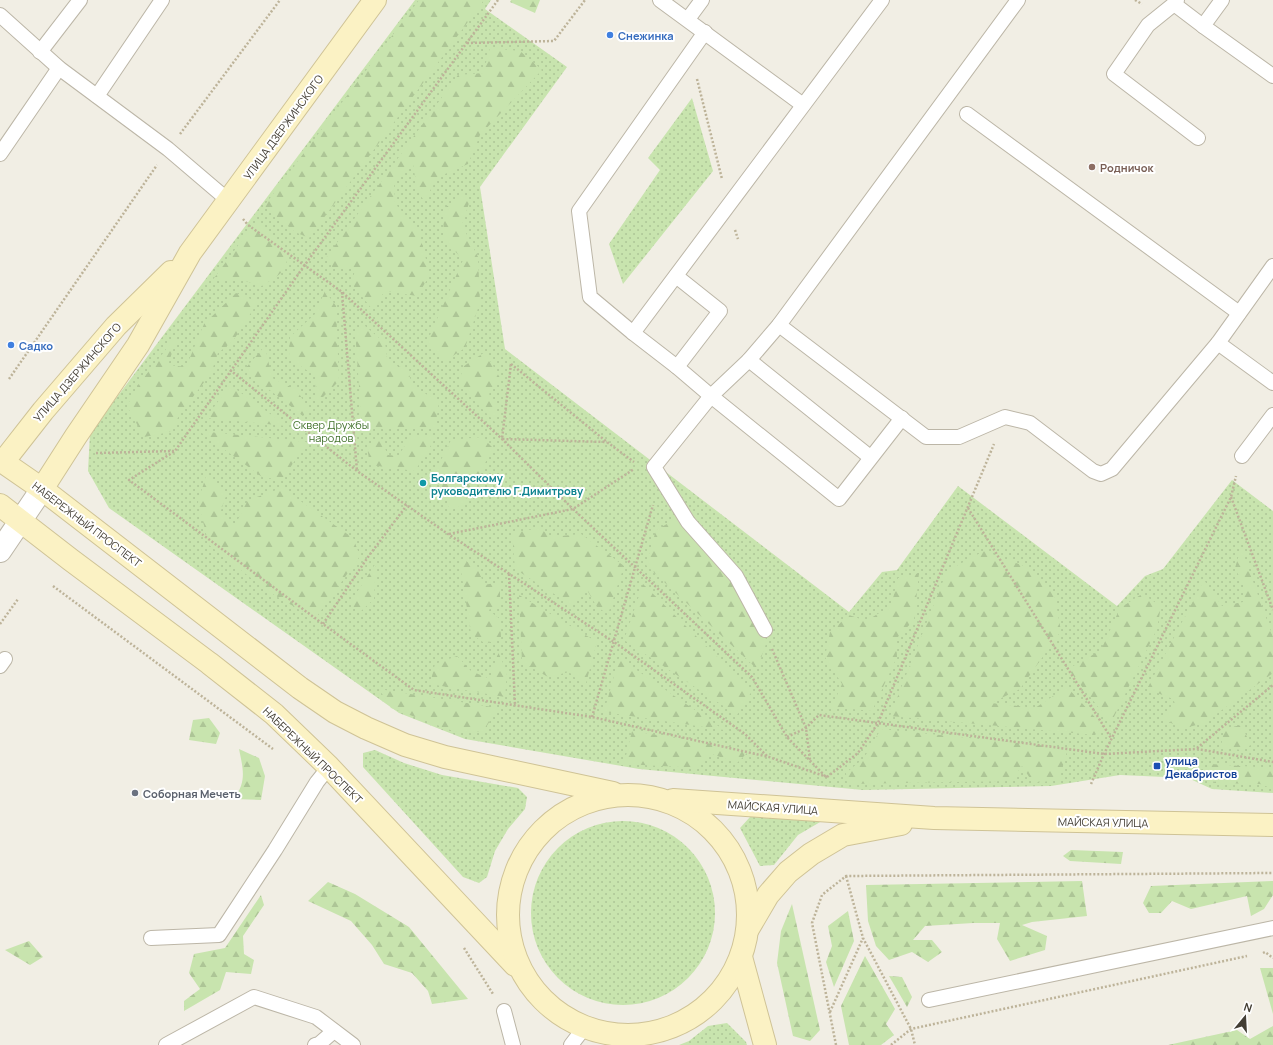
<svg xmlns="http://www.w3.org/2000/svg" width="1273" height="1045" font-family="Manrope,sans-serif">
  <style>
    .grass { fill: url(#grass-dots) }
    .forest { fill: url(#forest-firs) }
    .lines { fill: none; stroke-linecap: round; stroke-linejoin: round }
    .service-casing { stroke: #bcb6a7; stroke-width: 16 }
    .tertiary-casing { stroke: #bcb6a7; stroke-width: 24 }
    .secondary-casing { stroke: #cfc396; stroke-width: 24 }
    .path { stroke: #bdb399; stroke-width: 2.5; stroke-dasharray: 2 2; stroke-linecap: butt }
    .service { stroke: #fff; stroke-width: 14 }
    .tertiary { stroke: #fff; stroke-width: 22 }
    .secondary { stroke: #fbf2c4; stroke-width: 22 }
    .shop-dot { fill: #3f7fe0; stroke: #fff; stroke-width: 1.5 }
    .education-dot { fill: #8d6e63; stroke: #fff; stroke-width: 1.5 }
    .culture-dot { fill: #0f9aa8; stroke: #fff; stroke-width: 1.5 }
    .transit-dot { fill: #1a4fb4; stroke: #fff; stroke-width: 1.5 }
    .worship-dot { fill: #6b7280; stroke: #fff; stroke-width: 1.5 }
    .labels { text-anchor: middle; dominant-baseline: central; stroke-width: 4; stroke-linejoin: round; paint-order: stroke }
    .shop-label { font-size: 11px; font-weight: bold; fill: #366cbe; stroke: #fff; text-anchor: start }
    .street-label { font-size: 11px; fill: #433e34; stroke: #fff }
    .education-label { font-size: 11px; font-weight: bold; fill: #785e54; stroke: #fff; text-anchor: start }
    .park-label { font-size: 11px; fill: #41712b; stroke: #fff }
    .culture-label { font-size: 11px; font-weight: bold; fill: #0d838f; stroke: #fff; text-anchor: start }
    .transit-label { font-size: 11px; font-weight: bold; fill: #164399; stroke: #fff; text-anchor: start }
    .worship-label { font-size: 11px; font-weight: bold; fill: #5b616d; stroke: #fff; text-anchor: start }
  </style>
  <defs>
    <pattern id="grass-dots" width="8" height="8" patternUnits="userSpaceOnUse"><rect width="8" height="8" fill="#c8e4ae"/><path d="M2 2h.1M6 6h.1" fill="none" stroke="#adc596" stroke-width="1.8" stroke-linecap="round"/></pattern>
    <pattern id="forest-firs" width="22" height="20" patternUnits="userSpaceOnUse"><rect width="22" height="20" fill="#c8e4ae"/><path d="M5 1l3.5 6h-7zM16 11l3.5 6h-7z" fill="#adc596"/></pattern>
  </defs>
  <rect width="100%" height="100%" fill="#f1eee4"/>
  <g class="grass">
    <path d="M415 0H491L485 9 567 67 480 187 505 349 849 612 882 572 897 570 958 486 1117 606 1145 576 1163 569 1232 480 1273 511V793L1212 789 1188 778 1120 775 1051 786 863 790 639 769 465 739 399 713 109 508 88 471 90 433Z"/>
    <path d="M692 98 713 171 623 284 609 244 660 170 648 158Z"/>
    <path d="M375 750 404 763 442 775 518 788 527 797 525 809 508 829 495 851 487 877 479 883 463 877 363 767V753Z"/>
    <path d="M750 817 827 818 798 835 774 865 760 866 740 828Z"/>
    <circle cx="623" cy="913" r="92"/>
    <path d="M727 1023 746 1042 747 1045H679L689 1041 708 1026Z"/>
  </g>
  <g class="forest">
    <path d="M419 0H484L309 238 295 232 264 206Z"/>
    <path d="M511 0H540L535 13 510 2Z"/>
    <path d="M490 48 520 51 542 70 480 135 468 164 438 177 424 201 417 189 413 164 394 180 395 203 419 232 430 275 417 296 385 291 372 309 352 284 355 269 333 268 326 258 458 75 483 73Z"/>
    <path d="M463 195 469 203 462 225 478 257 480 302 465 348 445 361 427 342 463 260 444 239 443 209Z"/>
    <path d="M256 221 288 254C286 273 278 276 262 286L240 280 212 281Z"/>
    <path d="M325 291 336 306 339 381 317 403 315 376 289 358 290 337 315 314Z"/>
    <path d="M236 293 258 302 233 341 218 353 211 373 180 414 170 432 144 437 127 406 138 385 178 334 168 365 186 367 204 324Z"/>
    <path d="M365 326 385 343 388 363 407 369 413 386 439 402 435 428 362 429 355 329Z"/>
    <path d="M265 346 272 378 297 390 308 409 303 416 244 370Z"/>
    <path d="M485 352 500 378 489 394 497 409 495 422 458 384 464 366Z"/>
    <path d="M230 385 287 426 206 418Z"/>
    <path d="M199 431 307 442 282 480 262 477Z"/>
    <path d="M379 435 388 455 399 456 409 437H436L415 471 370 465 367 447Z"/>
    <path d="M482 437 493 448 463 505 449 511 445 489 432 478 451 440Z"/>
    <path d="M206 476 227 493 220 513 234 527 248 500 282 488 353 538 360 556 315 619 266 590 209 545 198 502Z"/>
    <path d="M676 519 702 546 738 589 767 641 757 669 646 565 656 530Z"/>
    <path d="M540 528 551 537 581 534 624 566 608 614 597 607 587 590 570 604 515 569 512 533Z"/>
    <path d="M1241 548 1273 637V673L1204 723 1181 729 1163 718 1176 706 1173 699 1147 689 1204 580 1222 606 1243 602 1244 586 1235 568Z"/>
    <path d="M984 551 1027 567 1054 593 1061 631 1020 689 991 703 1035 708 1067 687 1103 726 1095 735 890 716 947 571Z"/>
    <path d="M459 558 477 566 484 585 500 582V606L488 610 500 619 501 637 486 644 471 634Z"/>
    <path d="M376 563 374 599 359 613 350 603Z"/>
    <path d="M919 573 914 620 896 639 897 657 872 711 832 707 842 684 825 657 830 632 849 615 866 621 891 606 898 578Z"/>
    <path d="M643 584 752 691 737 715 624 640Z"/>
    <path d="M1142 594 1161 606 1157 629 1111 723 1068 669 1101 650 1120 608Z"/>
    <path d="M519 595 597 642 585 687 569 672 548 677 522 662Z"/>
    <path d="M498 652 507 672 505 697 430 684 435 664 457 656 471 671 490 679Z"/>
    <path d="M619 658 724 730 604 712Z"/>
    <path d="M379 689 498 708 483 732 453 731 391 708Z"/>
    <path d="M209 718 220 733 216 744 189 740 193 720Z"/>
    <path d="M1241 725 1251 745 1241 750 1221 747 1224 729Z"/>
    <path d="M881 729 1068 748 1059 780 1033 783 1022 766 1011 781 847 784 846 773 864 758Z"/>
    <path d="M632 731 750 750 737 763 709 753 699 768 624 764Z"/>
    <path d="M239 749 259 758 265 776 261 800 234 799C247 781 243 769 239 749Z"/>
    <path d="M1210 764 1273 768V789L1260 784 1215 783 1204 772Z"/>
    <path d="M1071 850 1123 852 1121 864 1070 861 1063 856Z"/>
    <path d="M1082 881 1087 916 1032 922 1022 925 1047 936 1045 950 1010 961 997 939 1000 923H973L925 926 913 940H932L942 952 928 962 912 952 889 960 876 946 868 921 866 885Z"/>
    <path d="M1273 881V895L1264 909 1251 916 1247 896 1191 909 1172 901 1161 913H1149L1143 903 1151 886Z"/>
    <path d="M328 882 355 894 409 927 468 999 432 1004 428 991 412 973 384 964 372 945 351 921 308 901Z"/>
    <path d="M261 895 264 905 243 936 244 954 254 960 251 974 226 972 220 990 184 1011V1001L200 989 189 973 194 954 225 948Z"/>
    <path d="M792 904 820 1030 810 1041 793 1036 777 963 781 931Z"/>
    <path d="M848 911 854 941 834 987 826 962 832 946 828 926Z"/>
    <path d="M29 941 43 957 30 965 5 950Z"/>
    <path d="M865 956 895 1009 886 1024 894 1035 881 1045H849L841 1006Z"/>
    <path d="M1260 968H1273V1014Z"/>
    <path d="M889 976 902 977 912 997 907 1007Z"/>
    <path d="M1273 1026V1045H1168L1237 1030 1250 1039Z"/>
  </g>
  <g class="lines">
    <defs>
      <g id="service">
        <path d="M660 0 803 105"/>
        <path d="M1177 0 1174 4 1148 25 1114 74 1198 138"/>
        <path d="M1174 4 1203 26 1273 76"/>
        <path d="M0 15 59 68 168 149 229 201"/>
        <path d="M688 19 702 0"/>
        <path d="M1203 26 1222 0"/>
        <path d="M705 32 579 211 590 297 633 333 677 367 711 396 839 499 902 418"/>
        <path d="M40 52 80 0"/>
        <path d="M97 96 162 0"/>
        <path d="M967 114 1239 313"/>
        <path d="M0 154 59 68"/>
        <path d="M676 276 720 311 677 367"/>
        <path d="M779 325 926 437H959L1005 417 1030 423 1093 471 1101 474 1112 469 1218 343 1273 266"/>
        <path d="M633 333 882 0"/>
        <path d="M1218 343 1273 383"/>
        <path d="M749 360 870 457"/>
        <path d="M1242 456 1273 415"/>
        <path d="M765 630 736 576 688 522 654 467 711 396 749 360 779 325 1018 0"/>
        <path d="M0 666 5 659"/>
        <path d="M151 938 219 935 275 850 317 782 329 767"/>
        <path d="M929 1000 1273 928"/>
        <path d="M504 1011 513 1045"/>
        <path d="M166 1045 254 997 316 1017 353 1045"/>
        <path d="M315 1045 319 1044 334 1031"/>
        <path d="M571 1045 584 1028"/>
      </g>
      <path id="tertiary" d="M0 551 42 489"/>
      <g id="secondary">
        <path d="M0 460 42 489 300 688 335 712 366 728 405 745 445 757 613 793"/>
        <path d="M3 462 43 411 116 326 171 272"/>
        <path d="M42 489 76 436 138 345 190 253 375 0"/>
        <path d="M0 505 71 560 209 663 274 714 329 767 515 965"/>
        <circle cx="628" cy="915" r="120"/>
        <path d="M673 800 934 818 1273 825"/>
        <path d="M748 929 768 895 788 872 811 854 843 835 901 824"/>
        <path d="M741 957 765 1045"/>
      </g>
    </defs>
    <use href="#service" class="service-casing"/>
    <use href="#tertiary" class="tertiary-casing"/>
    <use href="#secondary" class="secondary-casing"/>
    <g class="path">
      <path d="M498 0 304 266 175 451 129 480 323 624 414 690 592 717 769 757 827 777"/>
      <path d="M1135 0 1142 4"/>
      <path d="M467 43 554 41 585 0"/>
      <path d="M697 79 722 179"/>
      <path d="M180 134 280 0"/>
      <path d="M243 219 248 225 342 292 502 439 573 509 752 677 787 737 826 777"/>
      <path d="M735 230 738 239"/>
      <path d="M342 292 357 471"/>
      <path d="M511 364 502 439 607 442"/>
      <path d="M511 364 607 442 634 462"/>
      <path d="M230 370 357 471 448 534 614 642 745 734 768 757"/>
      <path d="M9 379 157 165"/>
      <path d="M96 453 174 451"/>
      <path d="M1231 497 1273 610"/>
      <path d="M968 508 1111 738"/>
      <path d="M449 534 573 509 634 469"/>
      <path d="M509 574 515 705"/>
      <path d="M53 586 273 749"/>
      <path d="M0 624 18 599"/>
      <path d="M323 624 368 557 407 505"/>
      <path d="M772 649 806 728 810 760"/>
      <path d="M592 717 653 505"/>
      <path d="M787 737 806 728 819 715 1104 754 1197 749 1273 762"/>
      <path d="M1197 748 1273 685"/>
      <path d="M827 777 858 753 878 723 994 444"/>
      <path d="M1091 784 1104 754 1231 497 1236 476"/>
      <path d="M846 876 863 938 911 1029 915 1045"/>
      <path d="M464 948 493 994"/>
      <path d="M1263 953 1265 952 1273 958"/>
      <path d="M830 1012 863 938"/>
      <path d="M836 1045 812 923 822 895 846 876 1273 873"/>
      <path d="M891 1045 911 1029 1247 956"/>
    </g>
    <use href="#service" class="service"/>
    <use href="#tertiary" class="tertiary"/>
    <use href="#secondary" class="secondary"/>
  </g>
  <g class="shop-dot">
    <circle cx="610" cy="35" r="4"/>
    <circle cx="11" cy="345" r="4"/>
  </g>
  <circle class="education-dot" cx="1092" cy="167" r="4"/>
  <circle class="culture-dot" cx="423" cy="483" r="4"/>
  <rect class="transit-dot" x="1153" y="762" width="8" height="8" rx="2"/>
  <circle class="worship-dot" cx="135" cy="793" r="4"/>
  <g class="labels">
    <g class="shop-label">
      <text x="618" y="35">Снежинка</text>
      <text x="19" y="345">Садко</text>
    </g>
    <g class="street-label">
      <text transform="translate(283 127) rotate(-54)">УЛИЦА ДЗЕРЖИНСКОГО</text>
      <text transform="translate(77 372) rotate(-49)">УЛИЦА ДЗЕРЖИНСКОГО</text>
      <text transform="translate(87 524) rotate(37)">НАБЕРЕЖНЫЙ ПРОСПЕКТ</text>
      <text transform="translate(313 755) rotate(44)">НАБЕРЕЖНЫЙ ПРОСПЕКТ</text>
      <text transform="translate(773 807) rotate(4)">МАЙСКАЯ УЛИЦА</text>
      <text transform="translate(1103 822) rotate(1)">МАЙСКАЯ УЛИЦА</text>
    </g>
    <g class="education-label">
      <text x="1100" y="167">Родничок</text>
    </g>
    <g class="park-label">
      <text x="331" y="424">Сквер Дружбы<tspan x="331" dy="13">народов</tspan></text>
    </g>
    <g class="culture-label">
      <text x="431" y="477">Болгарскому<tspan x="431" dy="13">руководителю Г.Димитрову</tspan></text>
    </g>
    <g class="transit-label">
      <text x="1165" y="760">улица<tspan x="1165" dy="13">Декабристов</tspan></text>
    </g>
    <g class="worship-label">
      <text x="143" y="793">Соборная Мечеть</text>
    </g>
  </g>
  <g transform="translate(1245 1017) rotate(18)" stroke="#ffffff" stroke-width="3" paint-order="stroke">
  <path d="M0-3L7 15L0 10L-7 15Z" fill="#433e34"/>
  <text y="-6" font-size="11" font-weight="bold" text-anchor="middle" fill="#433e34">N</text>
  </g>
</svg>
